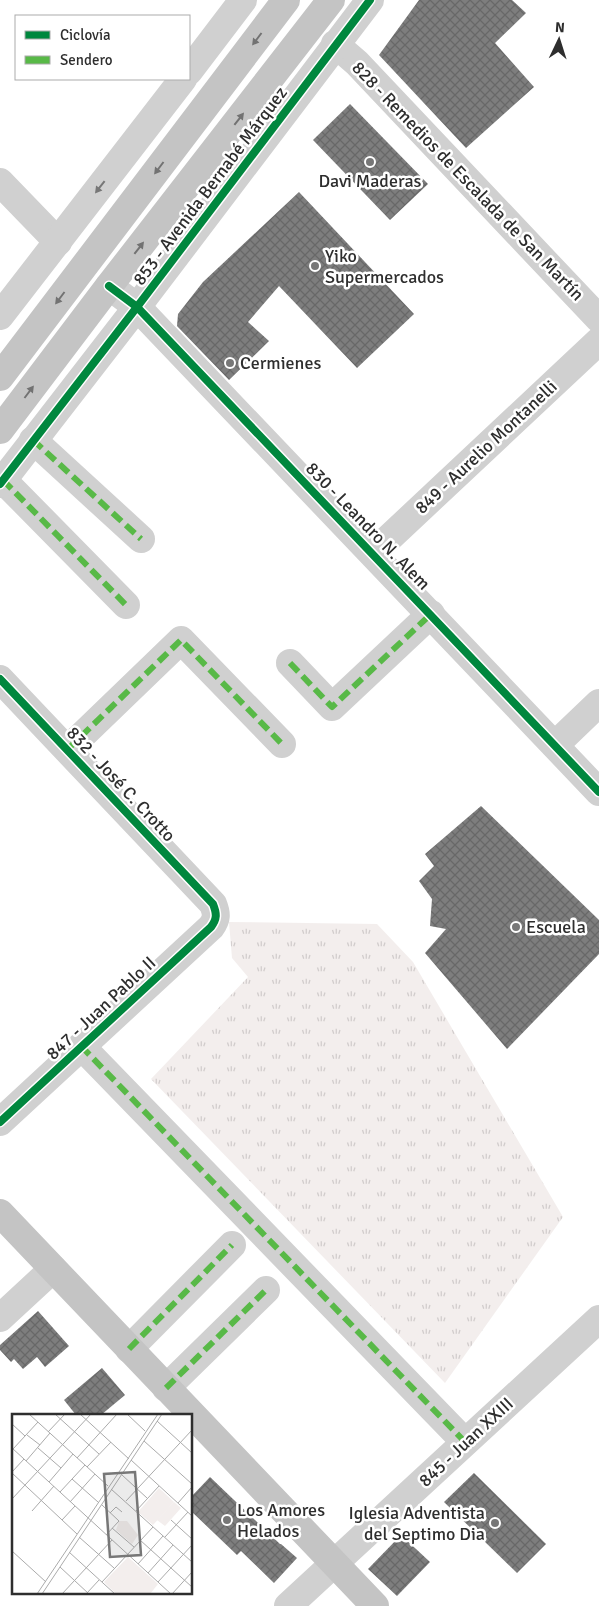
<svg xmlns="http://www.w3.org/2000/svg" width="599" height="1606" font-family="Signika,sans-serif">
  <style>
    .park { fill: url(#park-tufts) }
    .building { fill: url(#building-cross-hatch) }
    .lines { fill: none; stroke-linecap: round; stroke-linejoin: round }
    .minor { stroke: #d0d0d0; stroke-width: 28 }
    .major { stroke: #c4c4c4; stroke-width: 28 }
    .quiet { stroke: #58b947; stroke-width: 6; stroke-dasharray: 12 6; stroke-linecap: butt }
    .cycleway-casing { stroke: #fff; stroke-width: 11 }
    .cycleway { stroke: #00873e; stroke-width: 8 }
    .oneway { fill: #727272 }
    .oneway2 { fill: #777 }
    .poi-dot { fill: #777; stroke: #fff; stroke-width: 2 }
    .labels { text-anchor: middle; dominant-baseline: central; stroke-width: 5; stroke-linejoin: round; paint-order: stroke }
    .poi-label { font-size: 18px; fill: #2e2e2e; stroke: #fff; text-anchor: start }
    .street-label { font-size: 18px; fill: #2e2e2e; stroke: #fff }
    .inset-road { fill: none; stroke: #ababab; stroke-width: 1 }
    .view { fill: #777; fill-opacity: 0.15; stroke: #777; stroke-width: 2.5 }
    .inset-edge { fill: none; stroke: #2e2e2e; stroke-width: 2.5 }
  </style>
  <defs>
    <pattern id="park-tufts" width="24" height="20" patternUnits="userSpaceOnUse" patternTransform="scale(1.25)"><rect width="24" height="20" fill="#f3eeed"/><path d="M3 7l-1-3M5 7V3M7 7l1-3M15 17l-1-3M17 17v-4M19 17l1-3" fill="none" stroke="#d1cccc"/></pattern>
    <pattern id="building-cross-hatch" width="8" height="8" patternUnits="userSpaceOnUse" patternTransform="scale(1.25)"><rect width="8" height="8" fill="#7e7e7e"/><path d="M0 0l8 8M0 8l8-8" fill="none" stroke="#686868"/></pattern>
  </defs>
  <rect width="100%" height="100%" fill="#fff"/>
  <path class="park" d="M229 922 377 924 413 962 563 1217 445 1383 151 1079 248 977 232 958Z"/>
  <g class="building">
    <path d="M419 0H512L526 13 495 43 534 87 466 148 379 55Z"/>
    <path d="M350 104 428 184 390 220 313 140Z"/>
    <path d="M299 192 414 314 357 368 279 286 248 322 269 341 229 380 177 326 178 314 203 282Z"/>
    <path d="M481 806 599 920V954L507 1049 425 953 446 929 430 926 432 899 419 881 434 866 425 854Z"/>
    <path d="M38 1311 69 1346 45 1367 37 1357 23 1369 14 1359 11 1362 0 1350V1345Z"/>
    <path d="M102 1368 125 1395 101 1415H76L64 1400Z"/>
    <path d="M474 1473 546 1544 517 1573 444 1502Z"/>
    <path d="M210 1477 280 1544H281L297 1558 274 1583 241 1551 237 1555 191 1511V1497Z"/>
    <path d="M401 1535 430 1562 397 1596 368 1569Z"/>
  </g>
  <g class="lines">
    <g class="minor">
      <path d="M335 44 357 63 599 319"/>
      <path d="M189 71 243 0"/>
      <path d="M0 182 58 242"/>
      <path d="M109 286 137 307 599 792"/>
      <path d="M0 316 183 79"/>
      <path d="M33 440 141 539"/>
      <path d="M3 480 126 605"/>
      <path d="M0 484 137 307 370 0"/>
      <path d="M373 553 599 341"/>
      <path d="M290 663 332 707 431 614"/>
      <path d="M0 679 213 904C217 914 217 919 211 927L0 1122"/>
      <path d="M555 745 599 703"/>
      <path d="M68 749 181 640 282 744"/>
      <path d="M81 1046 465 1442"/>
      <path d="M0 1318 53 1269"/>
      <path d="M129 1349 232 1245"/>
      <path d="M166 1388 266 1290"/>
      <path d="M288 1606 599 1319"/>
    </g>
    <g class="major">
      <path d="M0 377 286 0"/>
      <path d="M0 430 109 286 331 0"/>
      <path d="M0 1213 375 1606"/>
    </g>
    <g class="quiet">
      <path d="M33 440 141 539"/>
      <path d="M3 480 126 605"/>
      <path d="M290 663 332 707 431 614"/>
      <path d="M68 749 181 640 282 744"/>
      <path d="M81 1046 465 1442"/>
      <path d="M129 1349 232 1245"/>
      <path d="M166 1388 266 1290"/>
    </g>
    <defs>
      <g id="cycleway">
        <path d="M109 286 137 307 599 792"/>
        <path d="M0 484 137 307 370 0"/>
        <path d="M0 679 213 904C217 914 217 919 211 927L0 1122"/>
      </g>
    </defs>
    <use href="#cycleway" class="cycleway-casing"/>
    <use href="#cycleway" class="cycleway"/>
  </g>
  <defs><path id="oneway-solid" d="M-6-.8H1V-3.2L6.5 0L1 3.2V.8H-6Z" transform="scale(1.25)"/></defs>
  <g class="oneway">
    <use href="#oneway-solid" transform="translate(257 39) rotate(127)"/>
    <use href="#oneway-solid" transform="translate(239 119) rotate(-52)"/>
    <use href="#oneway-solid" transform="translate(159 168) rotate(127)"/>
    <use href="#oneway-solid" transform="translate(139 248) rotate(-52)"/>
    <use href="#oneway-solid" transform="translate(60 298) rotate(127)"/>
    <use href="#oneway-solid" transform="translate(29 392) rotate(-53)"/>
  </g>
  <use class="oneway2" href="#oneway-solid" transform="translate(100 187) rotate(128)"/>
  <g class="poi-dot">
    <circle cx="370" cy="162" r="5"/>
    <circle cx="315" cy="266" r="5"/>
    <circle cx="230" cy="363" r="5"/>
    <circle cx="516" cy="927" r="5"/>
    <circle cx="227" cy="1520" r="5"/>
    <circle cx="495" cy="1523" r="5"/>
  </g>
  <g class="labels">
    <g class="poi-label">
      <text x="370" y="181" text-anchor="middle">Davi Maderas</text>
      <text x="325" y="256">Yiko<tspan x="325" dy="21">Supermercados</tspan></text>
      <text x="240" y="363">Cermienes</text>
      <text x="526" y="927">Escuela</text>
      <text x="237" y="1510">Los Amores<tspan x="237" dy="21">Helados</tspan></text>
      <text x="485" y="1513" text-anchor="end">Iglesia Adventista<tspan x="485" dy="21">del Septimo Dia</tspan></text>
    </g>
    <g class="street-label">
      <text transform="translate(468 181) rotate(46)">828 - Remedios de Escalada de San Martín</text>
      <text transform="translate(210 186) rotate(-53)">853 - Avenida Bernabé Márquez</text>
      <text transform="translate(486 447) rotate(-43)">849 - Aurelio Montanelli</text>
      <text transform="translate(368 526) rotate(46)">830 - Leandro N. Alem</text>
      <text transform="translate(121 784) rotate(47)">832 - José C. Crotto</text>
      <text transform="translate(101 1008) rotate(-43)">847 - Juan Pablo II</text>
      <text transform="translate(466 1442) rotate(-43)">845 - Juan XXIII</text>
    </g>
  </g>
  <g transform="translate(12 1414)">
    <rect width="180" height="180" fill="#fff"/>
    <path d="M147 74 162 88 141 111 126 98ZM116 143 146 170 138 180H104L92 168Z" fill="#f3eeed"/>
    <path d="M162 88 169 94 153 112 145 106ZM107 107H115L126 121 120 130 104 116Z" fill="#f3eeed"/>
    <path class="inset-road" d="M17 0 96 72M43 0 87 40M68 0 117 45M115 0 133 17M145 7 180 39M0 10 13 22M36 18 53 0M15 21 28 31M132 27 180 70M0 34 159 180M26 34 49 54M1 35 26 8M65 44 105 0M119 46 180 102M14 47 38 19M75 53 99 28M0 58 12 45M0 59 65 120M110 61 135 84M60 65 86 88M37 68 61 40M99 75 180 148M48 78 73 51M0 85 79 0M114 87 180 16M58 88 83 60M166 89 180 73M90 91 107 107 94 121M20 97 42 72M124 97 147 72M98 99 104 93 110 98M50 106 63 92M159 106 180 125M100 114 122 133M67 123 102 154M153 123 176 98M128 126 180 173M0 137 34 168M57 138 103 180M126 150 151 122M48 153 77 180M136 159 161 131M90 168 141 113M146 168 180 131M75 179 87 166M25 180 146 0M30 180 150 0M50 180 100 126M160 180 180 158"/>
    <path class="view" d="M123 58 129 141 98 143 92 60Z"/>
    <rect width="180" height="180" class="inset-edge"/>
  </g>
  <rect x="15" y="15" width="175" height="65" fill="#ffffff" stroke="#ababab"/>
  <rect x="25" y="31" width="25" height="8" fill="#00873e" stroke="#ababab"/>
  <text x="60" y="40" font-size="15" fill="#2e2e2e">Ciclovía</text>
  <rect x="25" y="56" width="25" height="8" fill="#58b947" stroke="#ababab"/>
  <text x="60" y="65" font-size="15" fill="#2e2e2e">Sendero</text>
  <g transform="translate(559 40) rotate(4)" stroke="#ffffff" stroke-width="4" paint-order="stroke">
  <path d="M0-4L9 19L0 12L-9 19Z" fill="#2e2e2e"/>
  <text y="-8" font-size="14" font-weight="bold" text-anchor="middle" fill="#2e2e2e">N</text>
  </g>
</svg>
